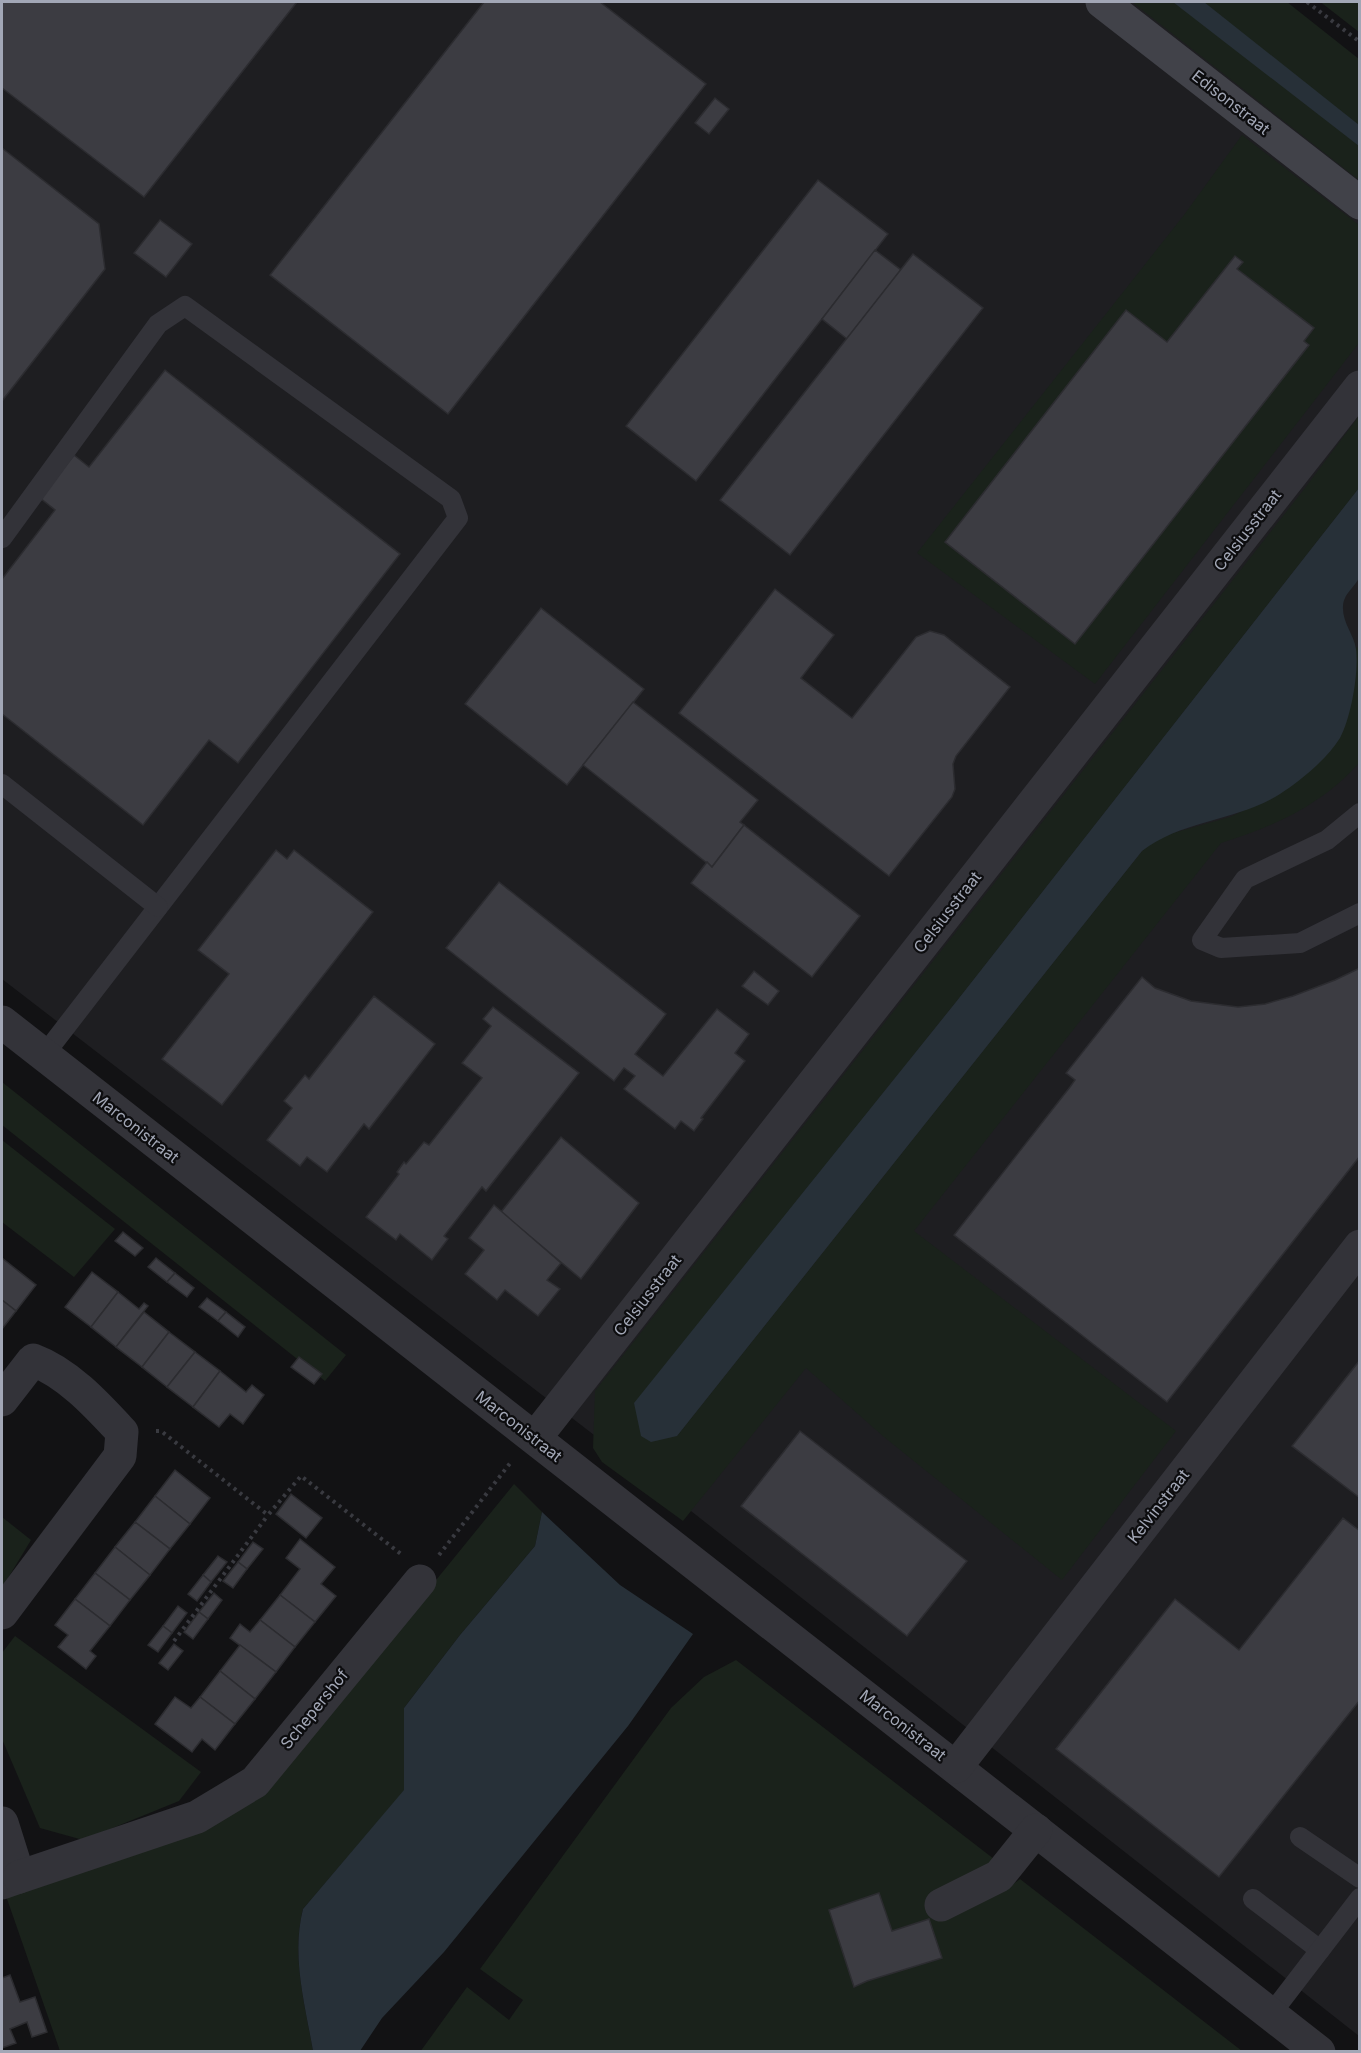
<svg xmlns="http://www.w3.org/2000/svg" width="1361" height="2053" font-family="Inter,sans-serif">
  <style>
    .built { fill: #1e1e21 }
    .green { fill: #1a221b }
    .water { fill: #273038 }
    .building { fill: #3c3c42; stroke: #2c2c30; stroke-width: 1.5 }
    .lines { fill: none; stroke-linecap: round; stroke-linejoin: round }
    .path { stroke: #393a40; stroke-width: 4; stroke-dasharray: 3 4.5; stroke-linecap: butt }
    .lane { stroke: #333339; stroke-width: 20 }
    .street { stroke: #333339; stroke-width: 33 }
    .secondary { stroke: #414249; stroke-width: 33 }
    .labels { text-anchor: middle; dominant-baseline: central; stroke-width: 4.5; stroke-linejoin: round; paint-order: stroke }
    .street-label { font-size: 16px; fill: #a2a7b6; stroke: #0d0d0f }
  </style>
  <rect width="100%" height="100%" fill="#121214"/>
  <path class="built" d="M2 2H1186L1359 137V2036L607 1445 2 979Z"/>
  <g class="green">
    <path d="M1132 2H1287L1359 59V180Z"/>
    <path d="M1321 2H1359V32L1323 4Z"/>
    <path d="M1242 135 1359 225V343L1095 684 917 553 1184 215Z"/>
    <path d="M1359 416V488L956 1002 634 1404 677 1436 1142 851 1159 837 1230 817 1279 794 1353 686 1356 647 1359 648V763C1322 805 1273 827 1221 843L914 1231 1176 1431 1062 1580 884 1437 806 1368 683 1521 602 1462 593 1448 595 1391 1305 488Z"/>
    <path d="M2 1082 346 1355 325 1381 2 1125Z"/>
    <path d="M2 1140 115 1229 74 1277 2 1222Z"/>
    <path d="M514 1484 542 1512 535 1546 460 1635 404 1708 405 1790 303 1909C291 1956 305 2004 313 2051H60L6 1896 260 1797Z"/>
    <path d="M2 1517 31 1540 2 1588Z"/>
    <path d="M15 1636 201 1772 179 1801 83 1840 40 1828 2 1739V1653Z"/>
    <path d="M736 1660 994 1859 1002 1892 1020 1879 1242 2051 420 2052 467 1987 509 2020 523 2000 480 1969 671 1708 704 1677Z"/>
  </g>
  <g class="water">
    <path d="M1173 2H1204L1359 125V146Z"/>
    <path d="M1359 488C1360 508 1361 557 1360 575 1357 586 1344 592 1343 606 1342 623 1354 634 1356 649 1359 672 1351 718 1340 738 1327 759 1300 781 1280 794 1237 821 1181 820 1142 851L677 1436 651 1442 641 1436 634 1403 956 1002Z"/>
    <path d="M542 1512 620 1585 693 1634 628 1726 444 1952 382 2018 360 2051H313C305 2004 291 1956 303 1909L404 1790V1708L460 1635 535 1546Z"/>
  </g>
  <g class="building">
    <path d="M2 2H297L144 197 2 88Z"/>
    <path d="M484 2H600L706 84 448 414 270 275Z"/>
    <path d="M715 98 729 109 709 134 695 123Z"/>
    <path d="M2 148 99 224 105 269 2 401Z"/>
    <path d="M818 180 888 234 696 481 626 426Z"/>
    <path d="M160 220 192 244 166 277 134 253Z"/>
    <path d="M875 250 901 270 847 339 822 319Z"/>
    <path d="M913 254 983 308 790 555 720 500Z"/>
    <path d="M1235 256 1243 262 1237 269 1314 328 1304 341 1309 345 1075 644 945 542 1126 310 1167 342Z"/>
    <path d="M165 370 400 554 238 763 209 740 143 825 2 714V579L55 510 40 498 74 455 89 467Z"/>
    <path d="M775 589 834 635 801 678 852 718 916 637 930 631 944 635 1010 687 956 756 953 764 955 789 952 797 889 876 679 713Z"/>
    <path d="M541 608 644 689 567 785 465 704Z"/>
    <path d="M633 702 758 800 740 822 744 825 712 867 583 765Z"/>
    <path d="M744 825 860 916 812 977 691 883 707 862 712 867Z"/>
    <path d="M276 850 287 859 294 850 373 912 222 1105 162 1059 229 974 198 950Z"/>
    <path d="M499 882 666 1014 635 1054 663 1076 717 1009 749 1034 735 1053 745 1061 701 1118 703 1119 694 1131 681 1121 675 1129 624 1089 635 1076 624 1068 614 1081 446 948Z"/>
    <path d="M1360 968V1156L1167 1402 954 1235 1070 1087 1075 1080 1066 1073 1142 977 1155 988 1191 1001 1238 1007 1265 1004 1293 996 1335 980Z"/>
    <path d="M754 971 779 991 768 1005 742 986Z"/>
    <path d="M374 996 435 1044 369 1129 364 1124 327 1172 307 1157 300 1166 267 1140 292 1108 284 1101 305 1075 309 1079Z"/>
    <path d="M493 1007 579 1073 486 1191 482 1187 444 1236 448 1239 432 1260 400 1234 396 1240 366 1217 399 1174 397 1172 404 1162 406 1164 424 1142 429 1145 482 1078 462 1063 491 1026 483 1019Z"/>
    <path d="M561 1137 639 1203 581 1279 501 1212Z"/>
    <path d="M494 1205 561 1263 547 1280 560 1289 538 1316 505 1290 497 1300 465 1274 484 1250 469 1238Z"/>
    <path d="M123 1232 143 1248 135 1256 115 1241Z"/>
    <path d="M2 1258 36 1285 16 1311 2 1300Z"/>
    <path d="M156 1258 175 1273 167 1282 148 1267Z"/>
    <path d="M92 1272 118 1292 91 1327 65 1307Z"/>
    <path d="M175 1273 194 1288 187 1297 167 1282Z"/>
    <path d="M118 1292 139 1309 144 1303 148 1306 116 1347 91 1327Z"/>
    <path d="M207 1298 226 1312 218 1321 199 1307Z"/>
    <path d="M2 1300 16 1311 2 1329Z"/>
    <path d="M144 1312 169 1332 142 1367 116 1347Z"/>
    <path d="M226 1312 245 1327 238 1337 218 1321Z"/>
    <path d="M169 1332 195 1352 167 1387 142 1367Z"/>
    <path d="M195 1352 220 1371 193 1407 167 1387Z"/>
    <path d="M299 1357 322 1374 314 1384 291 1367Z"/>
    <path d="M1360 1360V1498L1292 1446Z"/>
    <path d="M220 1371 246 1392 252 1385 264 1395 243 1424 230 1414 219 1427 193 1407Z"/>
    <path d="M800 1431 967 1561 907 1636 741 1506Z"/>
    <path d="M175 1470 210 1498 190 1524 155 1496Z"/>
    <path d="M291 1494 322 1518 306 1538 276 1514Z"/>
    <path d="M155 1496 190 1524 170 1549 135 1522Z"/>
    <path d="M1343 1518 1360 1531V1700L1219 1877 1056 1749 1175 1599 1239 1650Z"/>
    <path d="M135 1522 170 1549 150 1575 115 1547Z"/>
    <path d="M300 1539 335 1567 321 1584 336 1596 315 1622 280 1595 300 1569 286 1558Z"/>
    <path d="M253 1542 263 1549 247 1569 238 1562Z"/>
    <path d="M115 1547 150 1575 130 1600 95 1573Z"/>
    <path d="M218 1556 227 1562 211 1582 203 1575Z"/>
    <path d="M238 1562 247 1569 233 1588 223 1581Z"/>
    <path d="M95 1573 130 1600 110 1626 75 1599Z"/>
    <path d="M203 1575 211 1582 197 1601 188 1594Z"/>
    <path d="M214 1593 222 1600 208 1619 199 1612Z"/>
    <path d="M280 1595 315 1622 295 1647 260 1620Z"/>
    <path d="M75 1599 110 1626 90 1651 96 1656 86 1669 58 1647 68 1635 55 1625Z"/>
    <path d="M178 1606 187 1613 172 1633 163 1626Z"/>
    <path d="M199 1612 208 1619 193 1639 184 1632Z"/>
    <path d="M260 1620 295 1647 276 1672 230 1638 240 1624 250 1632Z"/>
    <path d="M163 1626 172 1633 158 1652 148 1645Z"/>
    <path d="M174 1644 183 1651 168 1670 159 1663Z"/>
    <path d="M240 1645 276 1672 255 1699 220 1671Z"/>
    <path d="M220 1671 255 1699 235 1724 200 1697Z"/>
    <path d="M175 1697 191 1708 200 1697 235 1724 215 1750 202 1739 192 1752 155 1724Z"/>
    <path d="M879 1893 892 1931 929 1919 942 1958 867 1981 854 1987 829 1910Z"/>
    <path d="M10 1975 20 2002 35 1997 47 2032 32 2037 27 2022 10 2029 16 2043 2 2048V1978Z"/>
  </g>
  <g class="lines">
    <g class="path">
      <path d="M1307 2 1360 42"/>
      <path d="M156 1431H161L268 1515 301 1476 401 1554"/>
      <path d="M439 1555 511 1462"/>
      <path d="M174 1641 268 1515"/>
    </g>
    <g class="lane">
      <path d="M2 538 158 324 185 306 451 499 458 518 44 1055"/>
      <path d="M2 784 158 907"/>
      <path d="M1360 813 1327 840 1245 879 1202 940 1221 948 1300 943 1360 913"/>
      <path d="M1300 1837 1360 1878"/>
      <path d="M1253 1899 1320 1950"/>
      <path d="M1271 2014 1360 1898"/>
    </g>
    <g class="street">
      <path d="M2 1022 1319 2052"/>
      <path d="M2 1400 33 1360C68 1373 97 1405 122 1432L120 1456 2 1613"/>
      <path d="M535 1438 1360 387"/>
      <path d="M956 1767 1360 1246"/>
      <path d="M2 1823 19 1877 2 1883"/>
      <path d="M19 1877 197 1817 255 1782 420 1581"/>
      <path d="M941 1905 999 1876 1036 1830"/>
    </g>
    <path class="secondary" d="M1102 2 1360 203"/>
  </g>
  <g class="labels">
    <g class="street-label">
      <text transform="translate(1231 102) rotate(38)">Edisonstraat</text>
      <text transform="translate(1247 530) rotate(-52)">Celsiusstraat</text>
      <text transform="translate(947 912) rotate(-52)">Celsiusstraat</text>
      <text transform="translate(136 1127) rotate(38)">Marconistraat</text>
      <text transform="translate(647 1295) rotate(-52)">Celsiusstraat</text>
      <text transform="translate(519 1426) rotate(38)">Marconistraat</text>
      <text transform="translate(1158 1506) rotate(-52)">Kelvinstraat</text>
      <text transform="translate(314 1709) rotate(-51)">Schepershof</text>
      <text transform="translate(903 1725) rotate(38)">Marconistraat</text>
    </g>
  </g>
  <rect width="1361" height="2053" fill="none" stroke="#a2a7b6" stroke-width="6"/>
</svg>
